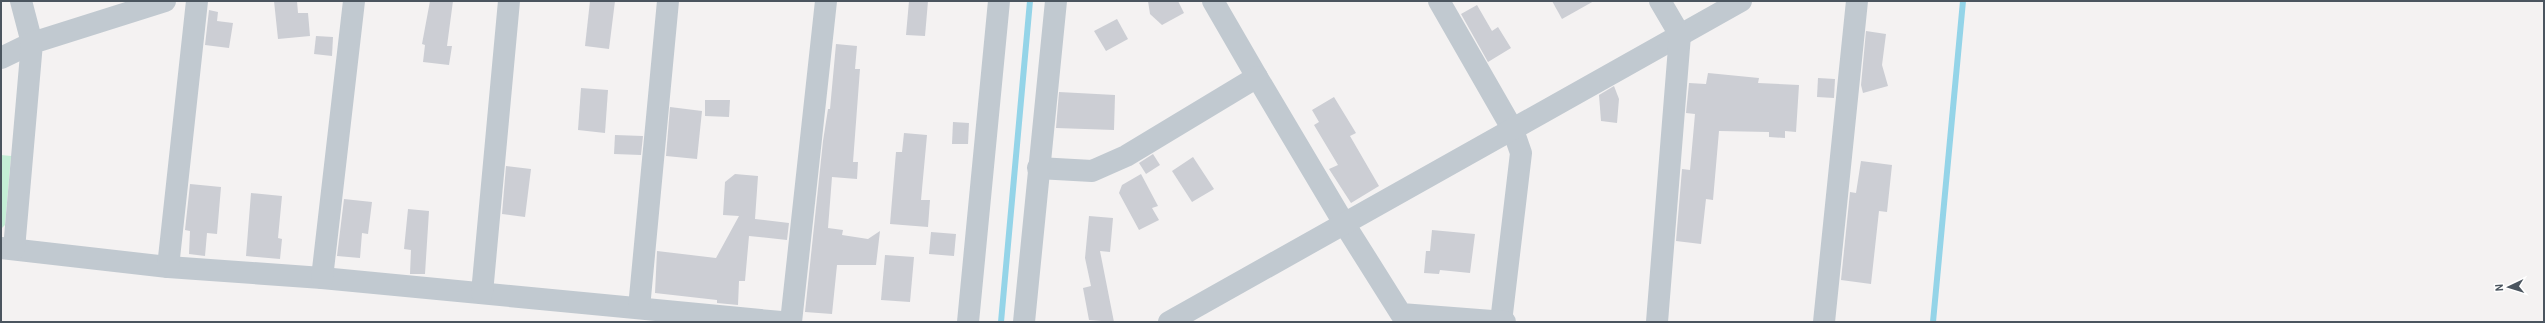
<svg xmlns="http://www.w3.org/2000/svg" width="2545" height="323" font-family="Barlow,sans-serif">
  <style>
    .green { fill: #c4eed6 }
    .lines { fill: none; stroke-linecap: round; stroke-linejoin: round }
    .stream { stroke: #94d4e8; stroke-width: 6 }
    .building { fill: #ccced4 }
    .street { stroke: #c1c9d0; stroke-width: 22 }
  </style>
  <rect width="100%" height="100%" fill="#f4f2f2"/>
  <path class="green" d="M1 155 11 156 5 225 1 229Z"/>
  <g class="lines">
    <g class="stream">
      <path d="M1001 322 1030 1"/>
      <path d="M1933 322 1963 1"/>
    </g>
  </g>
  <g class="building">
    <path d="M274 1H297L298 13H308L310 36 278 39Z"/>
    <path d="M430 1H453L447 46H452L449 65 423 62 425 45 422 44Z"/>
    <path d="M590 1H615L609 49 585 46Z"/>
    <path d="M909 1H928L925 36 906 35Z"/>
    <path d="M1148 1H1178L1184 13 1162 25 1150 14Z"/>
    <path d="M1552 1H1594L1562 19Z"/>
    <path d="M1477 5 1492 31 1498 27 1511 48 1488 62 1461 14Z"/>
    <path d="M209 10 218 12 217 21 233 23 229 48 205 45Z"/>
    <path d="M1117 19 1128 39 1106 51 1094 31Z"/>
    <path d="M1866 31 1886 34 1882 65 1888 86 1863 93 1861 85Z"/>
    <path d="M316 36 333 37 332 56 314 54Z"/>
    <path d="M836 44 857 46 855 69H860L853 162H858L857 179 832 177 828 228 843 230 842 235 868 239 880 231 876 265H837L832 314 805 312 823 141 828 109H830Z"/>
    <path d="M1708 73 1759 78 1758 83 1799 85 1796 132 1785 131V138L1769 137V132L1719 131 1713 200 1706 199 1701 244 1676 241 1682 169 1690 170 1695 114 1686 113 1689 83 1706 84Z"/>
    <path d="M1818 78 1835 79 1834 98 1817 97Z"/>
    <path d="M1614 86 1619 99 1617 123 1601 121 1599 95Z"/>
    <path d="M581 88 608 90 605 133 578 130Z"/>
    <path d="M1059 92 1115 95 1114 130 1056 128Z"/>
    <path d="M1334 97 1356 133 1350 136 1379 186 1351 203 1329 169 1338 165 1314 125 1319 122 1312 110Z"/>
    <path d="M705 100H730L729 117 705 116Z"/>
    <path d="M670 107 702 111 697 159 666 156Z"/>
    <path d="M953 122 969 123 968 144H952Z"/>
    <path d="M904 133 927 135 921 200H930L928 227 890 224 896 152H902Z"/>
    <path d="M615 135 643 136 641 155 614 154Z"/>
    <path d="M1153 154 1160 165 1146 174 1139 163Z"/>
    <path d="M1193 157 1214 189 1192 202 1172 171Z"/>
    <path d="M1861 161 1892 165 1887 212 1879 211 1871 284 1841 280 1850 192 1856 193Z"/>
    <path d="M506 166 531 169 525 217 502 214Z"/>
    <path d="M735 174 758 176 755 219 789 223 787 240 749 236 745 281H739L738 305 717 303V300L655 293 657 251 716 258 739 216 723 215 725 182Z"/>
    <path d="M1141 174 1158 206 1152 208 1159 220 1139 230 1119 193 1122 185Z"/>
    <path d="M190 184 221 187 217 234 207 233 205 256 189 254 190 231 185 230Z"/>
    <path d="M251 193 282 196 278 238 282 239 280 259 246 256Z"/>
    <path d="M344 199 372 202 368 234 362 233 360 258 337 256Z"/>
    <path d="M408 209 429 211 425 274H410L411 250 404 249Z"/>
    <path d="M1089 216 1113 218 1110 252 1100 251 1114 322 1089 320 1083 288 1091 286 1085 258Z"/>
    <path d="M1432 230 1475 234 1470 273 1440 270 1439 274 1424 273 1426 251H1430Z"/>
    <path d="M931 232 956 234 954 256 929 254Z"/>
    <path d="M885 255 914 257 910 302 881 300Z"/>
  </g>
  <g class="lines">
    <g class="street">
      <path d="M1213 1 1257 77"/>
      <path d="M1439 1 1513 130 1521 153 1501 322"/>
      <path d="M1 58 32 43 21 1"/>
      <path d="M1038 168 1092 171 1126 156 1257 77 1345 225 1401 314 1505 322"/>
      <path d="M1 248 168 267 322 278 781 322"/>
      <path d="M14 249 32 43 165 1"/>
      <path d="M168 267 197 1"/>
      <path d="M322 278 354 1"/>
      <path d="M482 293 509 1"/>
      <path d="M639 308 668 1"/>
      <path d="M791 322 826 1"/>
      <path d="M968 322 999 1"/>
      <path d="M1024 322 1056 1"/>
      <path d="M1169 322 1741 1"/>
      <path d="M1657 322 1680 35 1660 1"/>
      <path d="M1824 322 1857 1"/>
    </g>
  </g>
  <rect width="2545" height="323" fill="none" stroke="#4b555f" stroke-width="4"/>
  <g transform="translate(2509 287) rotate(266)" stroke="#ffffff" stroke-width="3" paint-order="stroke">
  <path d="M0-3L7 15L0 10L-7 15Z" fill="#4b555f"/>
  <text y="-6" font-size="11" font-weight="bold" text-anchor="middle" fill="#4b555f">N</text>
  </g>
</svg>
